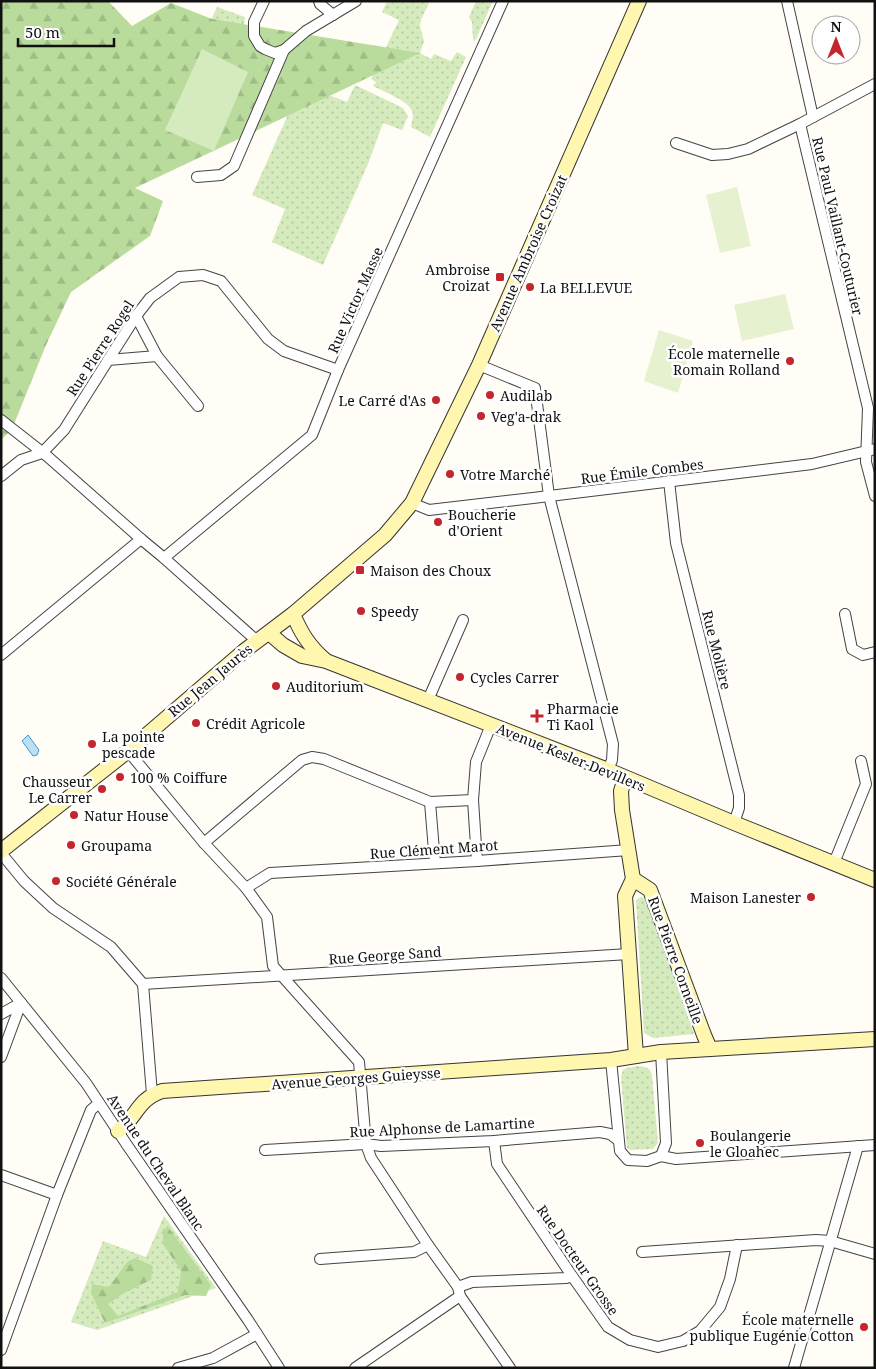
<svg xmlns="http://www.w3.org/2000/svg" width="876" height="1369" font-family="'Noto Serif',serif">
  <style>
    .grass { fill: url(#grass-dots) }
    .forest { fill: url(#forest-firs) }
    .garden { fill: #d5ebbd }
    .pitch { fill: #e6f2cf }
    .water { fill: #b9e0f7; stroke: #3f96cf }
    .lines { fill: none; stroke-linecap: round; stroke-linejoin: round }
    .street-casing { stroke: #444; stroke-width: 12 }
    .secondary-casing { stroke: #333; stroke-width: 16 }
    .street { stroke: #fff; stroke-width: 10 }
    .secondary { stroke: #fff6b0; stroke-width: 14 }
    .poi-dot { fill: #c4262e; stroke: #fff; stroke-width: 2 }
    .labels { text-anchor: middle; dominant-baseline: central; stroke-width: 5; stroke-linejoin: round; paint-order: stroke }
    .street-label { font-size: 14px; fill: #111; stroke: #fff }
    .poi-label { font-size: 14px; fill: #111; stroke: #fff; text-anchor: start }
  </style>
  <defs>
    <pattern id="grass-dots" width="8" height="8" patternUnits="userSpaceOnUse" patternTransform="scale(1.25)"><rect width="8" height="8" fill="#d5ebbd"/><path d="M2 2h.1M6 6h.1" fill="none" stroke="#b6c8a1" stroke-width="1.8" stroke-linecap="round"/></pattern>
    <pattern id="forest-firs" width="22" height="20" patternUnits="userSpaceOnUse" patternTransform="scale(1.25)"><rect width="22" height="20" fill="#b9dc9c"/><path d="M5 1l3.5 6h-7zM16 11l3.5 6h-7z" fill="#9ebc85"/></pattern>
  </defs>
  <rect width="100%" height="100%" fill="#fffdf5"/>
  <g class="grass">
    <path d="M387 1H430L421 20 420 26 424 41 420 53 431 59 434 54 451 61 457 52 466 57 430 137 411 127C412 122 414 116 412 111 409 101 382 91 373 86L376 82 371 79 399 20 382 12Z"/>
    <path d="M476 1H493L475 41 473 39 472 22 469 17Z"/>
    <path d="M217 7 245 17 244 25 202 40Z"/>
    <path d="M308 70 318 91 347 102 355 85 403 108 408 116 402 130 383 123 368 164 323 265 272 242 285 209 252 195Z"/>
    <path d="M641 897 647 899 694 1034 653 1038 644 1033 636 900Z"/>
    <path d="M638 1066C646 1067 650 1067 652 1075L658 1143 653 1149 630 1150 627 1148 621 1077 623 1070 627 1068Z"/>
    <path d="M164 1216 216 1288 97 1330 71 1322 103 1241 146 1257Z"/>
  </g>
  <g class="forest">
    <path d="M1 1H108L132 26 171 3 212 19 420 53 135 188 163 201 150 236 71 292 46 345 12 429 1 440Z"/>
    <path d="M169 1228 211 1285 206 1296 185 1295 105 1323 91 1293 92 1284 109 1287 127 1262 135 1258 153 1266 151 1280 124 1293 108 1304 118 1316 178 1292 181 1271 163 1244V1229Z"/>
  </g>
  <path class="garden" d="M202 49 248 72 214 151 165 130Z"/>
  <g class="pitch">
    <path d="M737 187 751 246 720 253 706 195Z"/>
    <path d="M785 294 794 329 742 341 734 305Z"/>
    <path d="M659 330 693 341 678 393 644 381Z"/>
  </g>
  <path class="water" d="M28 735 39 750 37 755 33 756 22 741Z"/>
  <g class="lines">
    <defs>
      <g id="street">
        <path d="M264 1 254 22V36L260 46 265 49 275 53 284 50"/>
        <path d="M319 1 320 4 333 15"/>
        <path d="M787 1 813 117"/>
        <path d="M800 124 868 408 866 462 875 496"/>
        <path d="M676 143 712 155 728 154 748 149 800 124 875 84"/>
        <path d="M197 177 221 175 234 166 284 50 306 31 356 1"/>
        <path d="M136 316 157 356 198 406"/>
        <path d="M108 360 157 356"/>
        <path d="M479 365 535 388 549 496 613 744 612 760 608 770"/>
        <path d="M1 420 47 456 141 539 164 558 257 641"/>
        <path d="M1 476 21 460 42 453 64 430 136 316 150 298 179 277 203 275 221 281 268 339 284 351 338 370"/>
        <path d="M669 481 676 543 739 795V808L734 823"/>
        <path d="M412 503 429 510 533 498 812 464 875 449"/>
        <path d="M164 558 312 435 338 370 503 1"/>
        <path d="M845 614 852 649 863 655 875 652"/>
        <path d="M1 655 141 539"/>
        <path d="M428 700 463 620"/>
        <path d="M128 751 204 843 246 888 267 917 273 966 359 1062 366 1144 371 1158 428 1245 458 1287 460 1296 510 1368"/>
        <path d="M430 802 435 863"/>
        <path d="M204 843 302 760 312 757 324 759 430 802 473 800"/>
        <path d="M1 853 24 881 53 908 111 947 143 984"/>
        <path d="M477 861 473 800 476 762 491 725"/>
        <path d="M834 863 866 784 861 761"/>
        <path d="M246 888 270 873 477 861 629 850"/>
        <path d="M1 978 86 1083 127 1145 248 1320 279 1368"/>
        <path d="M143 984 629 954"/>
        <path d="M143 984 152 1094"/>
        <path d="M1 1014 21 1003"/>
        <path d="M1 1057 21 1003"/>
        <path d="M611 1060 620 1151 628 1160 647 1161 661 1156 666 1143 661 1052"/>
        <path d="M494 1141 497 1164 572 1276 608 1327 630 1340 658 1347 683 1341 700 1331 720 1307 730 1279 737 1245"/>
        <path d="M265 1150 366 1144 381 1146 494 1141 600 1132 610 1134 618 1140"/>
        <path d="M661 1156 676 1159 875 1145"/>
        <path d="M1 1175 57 1195"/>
        <path d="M642 1252 816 1240 830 1241 875 1254"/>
        <path d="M320 1259 414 1252 428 1245"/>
        <path d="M458 1287 472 1282 566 1278 572 1276"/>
        <path d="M1 1350 57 1195 91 1110 99 1103"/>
        <path d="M178 1368 213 1358 257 1334"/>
        <path d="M355 1368 460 1296"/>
        <path d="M794 1368 858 1146"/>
      </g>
      <g id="secondary">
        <path d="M293 614C301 633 309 646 325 660"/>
        <path d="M269 633 283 645 302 656 326 661 608 770 734 823 875 880"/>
        <path d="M625 778 621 791 622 810 633 879 625 896 636 1056"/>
        <path d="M1 851 128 751 244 651 293 614 385 535 412 503 479 365 639 1"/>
        <path d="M633 879 650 890 704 1035 710 1049"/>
        <path d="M118 1131C137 1118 136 1100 162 1091L611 1060 661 1052 875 1039"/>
      </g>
    </defs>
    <use href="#street" class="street-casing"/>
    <use href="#secondary" class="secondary-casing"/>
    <use href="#street" class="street"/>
    <use href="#secondary" class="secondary"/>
  </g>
  <g class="poi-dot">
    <rect x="495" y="272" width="10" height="10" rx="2.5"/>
    <circle cx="530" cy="287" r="5"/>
    <circle cx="790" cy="361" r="5"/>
    <circle cx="490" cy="395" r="5"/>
    <circle cx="436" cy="400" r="5"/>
    <circle cx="481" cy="416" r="5"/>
    <circle cx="450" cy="474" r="5"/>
    <circle cx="438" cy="522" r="5"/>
    <rect x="355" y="565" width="10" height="10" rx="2.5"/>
    <circle cx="361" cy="611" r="5"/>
    <circle cx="460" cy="677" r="5"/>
    <circle cx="276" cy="686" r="5"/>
    <path d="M534.5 708.5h5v5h5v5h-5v5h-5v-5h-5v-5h5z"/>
    <circle cx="196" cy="723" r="5"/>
    <circle cx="92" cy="744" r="5"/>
    <circle cx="120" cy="777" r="5"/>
    <circle cx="102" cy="789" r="5"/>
    <circle cx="74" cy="815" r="5"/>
    <circle cx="71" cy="845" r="5"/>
    <circle cx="56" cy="881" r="5"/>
    <circle cx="811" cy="897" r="5"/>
    <circle cx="700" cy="1143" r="5"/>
    <circle cx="864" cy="1327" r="5"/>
  </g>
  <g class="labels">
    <g class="street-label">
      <text transform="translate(838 226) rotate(77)">Rue Paul Vaillant-Couturier</text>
      <text transform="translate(528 253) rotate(-66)">Avenue Ambroise Croizat</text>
      <text transform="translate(355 300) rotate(-66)">Rue Victor Masse</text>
      <text transform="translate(100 348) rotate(-57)">Rue Pierre Rogel</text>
      <text transform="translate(642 471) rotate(-7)">Rue Émile Combes</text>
      <text transform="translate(717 650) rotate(76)">Rue Molière</text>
      <text transform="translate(210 680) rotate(-40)">Rue Jean Jaurès</text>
      <text transform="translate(571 757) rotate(22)">Avenue Kesler-Devillers</text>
      <text transform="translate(434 849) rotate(-4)">Rue Clément Marot</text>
      <text transform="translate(385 955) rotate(-4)">Rue George Sand</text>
      <text transform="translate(676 960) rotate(70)">Rue Pierre Corneille</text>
      <text transform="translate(356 1078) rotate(-4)">Avenue Georges Guieysse</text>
      <text transform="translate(442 1127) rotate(-3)">Rue Alphonse de Lamartine</text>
      <text transform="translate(156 1162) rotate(56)">Avenue du Cheval Blanc</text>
      <text transform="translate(578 1260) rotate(55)">Rue Docteur Grosse</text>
    </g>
    <g class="poi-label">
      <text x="490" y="269" text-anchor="end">Ambroise<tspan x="490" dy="16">Croizat</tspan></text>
      <text x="540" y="287">La BELLEVUE</text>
      <text x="780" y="353" text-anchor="end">École maternelle<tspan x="780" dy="16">Romain Rolland</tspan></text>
      <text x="500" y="395">Audilab</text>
      <text x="426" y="400" text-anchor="end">Le Carré d'As</text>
      <text x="491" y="416">Veg'a-drak</text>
      <text x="460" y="474">Votre Marché</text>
      <text x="448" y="514">Boucherie<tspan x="448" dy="16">d'Orient</tspan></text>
      <text x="370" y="570">Maison des Choux</text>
      <text x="371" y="611">Speedy</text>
      <text x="470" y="677">Cycles Carrer</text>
      <text x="286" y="686">Auditorium</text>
      <text x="547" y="708">Pharmacie<tspan x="547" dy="16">Ti Kaol</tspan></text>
      <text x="206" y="723">Crédit Agricole</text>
      <text x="102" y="736">La pointe<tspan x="102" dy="16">pescade</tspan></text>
      <text x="130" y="777">100 % Coiffure</text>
      <text x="92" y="781" text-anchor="end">Chausseur<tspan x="92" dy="16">Le Carrer</tspan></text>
      <text x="84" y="815">Natur House</text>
      <text x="81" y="845">Groupama</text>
      <text x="66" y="881">Société Générale</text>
      <text x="801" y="897" text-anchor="end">Maison Lanester</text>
      <text x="710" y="1135">Boulangerie<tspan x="710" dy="16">le Gloahec</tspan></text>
      <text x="854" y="1319" text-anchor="end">École maternelle<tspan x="854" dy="16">publique Eugénie Cotton</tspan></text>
    </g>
  </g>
  <rect width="876" height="1369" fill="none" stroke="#111111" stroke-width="5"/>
  <g transform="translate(836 40)"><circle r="24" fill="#ffffff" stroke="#a0a0a0"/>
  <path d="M0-4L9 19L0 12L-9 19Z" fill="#c4262e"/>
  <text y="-8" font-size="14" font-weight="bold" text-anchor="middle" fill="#111111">N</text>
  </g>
  <path d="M18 38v8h96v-8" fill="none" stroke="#111111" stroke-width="2.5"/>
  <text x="25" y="38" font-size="15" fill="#111111" stroke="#ffffff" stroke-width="4" paint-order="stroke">50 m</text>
</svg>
